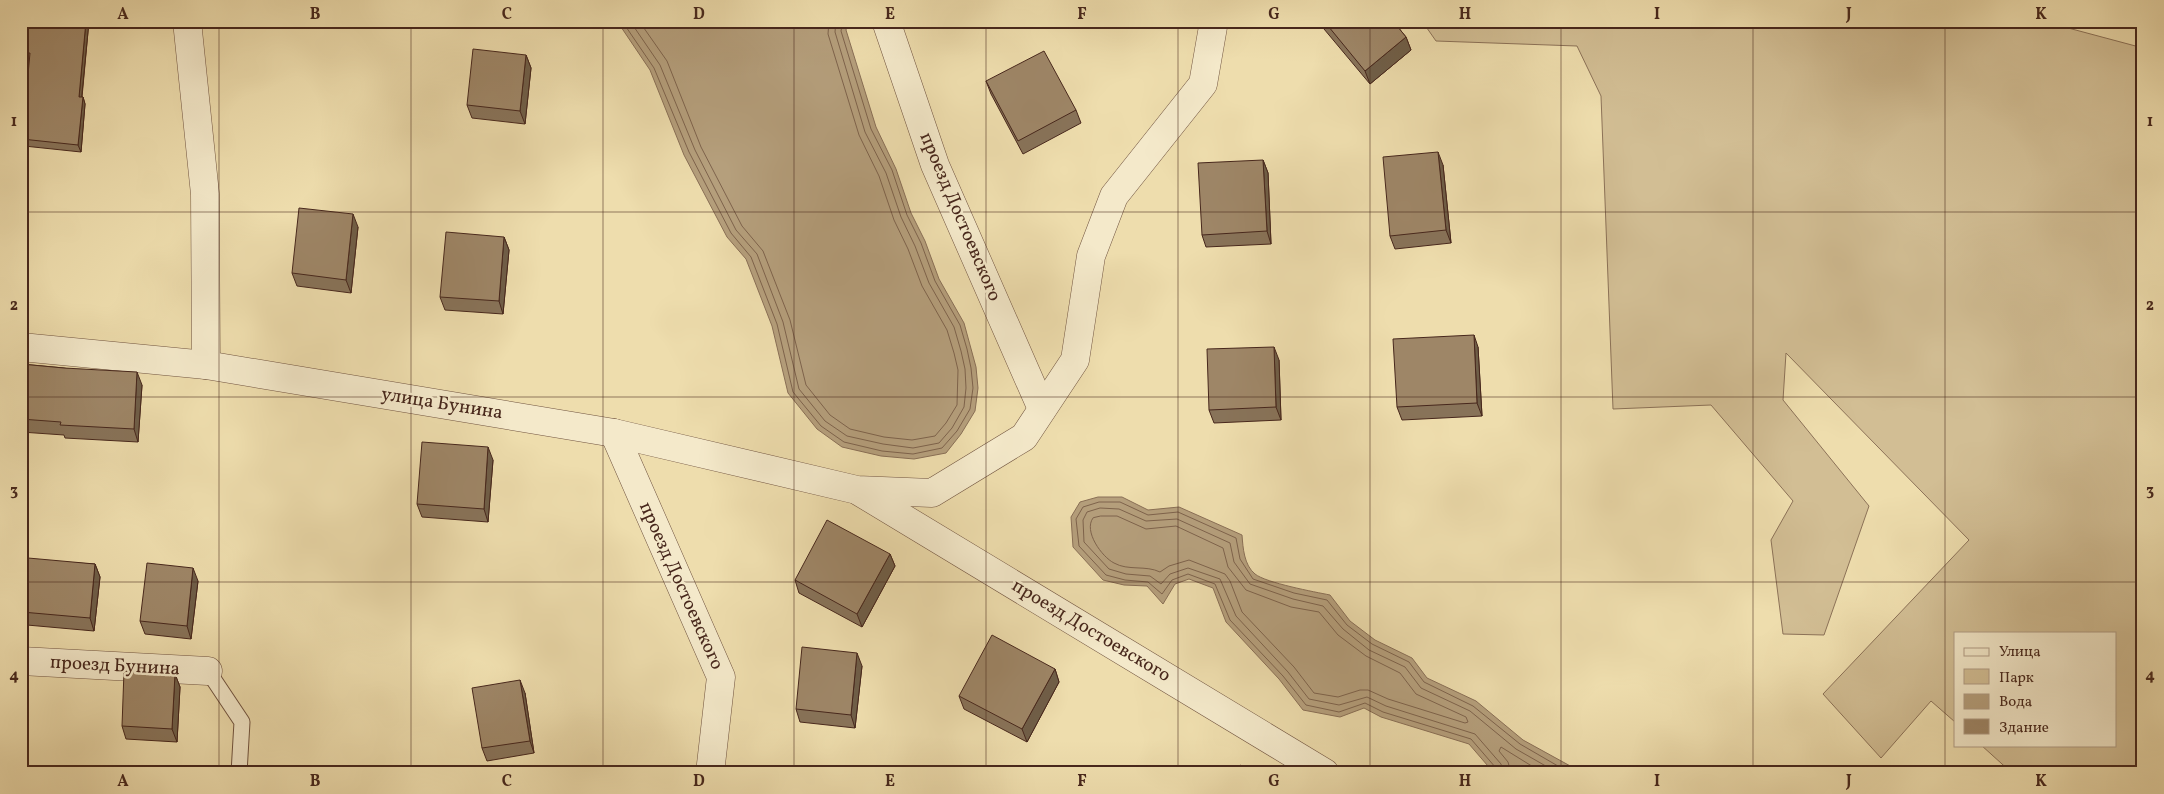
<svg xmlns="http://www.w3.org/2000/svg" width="2164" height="794" font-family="Vollkorn,serif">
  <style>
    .green { fill: #d2be94; stroke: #8c7258 }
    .water { fill: #b59f7c; stroke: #896f56 }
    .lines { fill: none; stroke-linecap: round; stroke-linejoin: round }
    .shore { stroke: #7e634c; stroke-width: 1 }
    .service-casing { stroke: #715440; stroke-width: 17 }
    .minor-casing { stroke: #715440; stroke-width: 29 }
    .service { stroke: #f4e9ca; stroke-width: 15 }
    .minor { stroke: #f4e9ca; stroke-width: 28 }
    .wall { fill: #887359; stroke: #47271c }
    .shaded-wall { fill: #6f5e48; stroke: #47271c }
    .building { fill: #9e8667; stroke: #47271c }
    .grid { fill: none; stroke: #47271c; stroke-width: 1; stroke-opacity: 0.55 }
    .labels { text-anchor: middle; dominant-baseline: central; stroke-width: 5; stroke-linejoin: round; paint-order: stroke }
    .street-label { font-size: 19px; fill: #47271c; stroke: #f4e9ca }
    .neatline { fill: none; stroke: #47271c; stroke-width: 2 }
    .grid-label { font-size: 16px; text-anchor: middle; font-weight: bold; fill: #47271c }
  </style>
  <rect width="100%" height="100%" fill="#eeddad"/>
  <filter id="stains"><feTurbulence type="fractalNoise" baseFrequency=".004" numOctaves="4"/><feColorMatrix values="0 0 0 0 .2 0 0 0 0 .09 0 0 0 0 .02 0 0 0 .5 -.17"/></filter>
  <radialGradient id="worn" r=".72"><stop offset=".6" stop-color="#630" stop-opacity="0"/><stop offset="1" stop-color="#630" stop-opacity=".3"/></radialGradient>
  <path class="green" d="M1422 21H2042L2143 48V102L2140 103 2143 187V773H2012L1981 745H2115V633H1955V722L1931 701 1881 758 1823 694 1969 540 1786 353 1783 400 1869 506 1824 635 1783 634 1771 540 1793 501 1711 405 1613 409 1601 96 1577 46 1436 41Z"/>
  <g class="water">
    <path d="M617 21H848L846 30 876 127 896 169 911 213 925 241 939 279 964 323 976 367 978 388 975 411 961 434 946 453 914 459 881 456 842 447 817 429 788 393 772 326 746 259 727 237 684 155 650 70Z"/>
    <path d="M1098 497H1122L1148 510 1179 507 1242 535C1243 548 1244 565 1255 574 1266 583 1315 592 1330 595L1350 621 1375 640 1412 658 1427 678 1476 701 1523 740 1583 773H1494L1469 744 1381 717 1364 708 1340 717 1303 710 1279 679 1226 622 1213 588 1189 579 1175 584 1163 604 1147 586 1124 585 1103 580 1073 547 1071 517 1080 502Z"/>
  </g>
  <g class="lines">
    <g class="shore">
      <path d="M622 21 654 68 689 152 731 233 751 257 777 324 793 392 821 426 844 442 882 451 913 454 942 448 957 431 970 409 973 388 971 368 967 349 960 325 935 281 921 243 907 215 892 170 871 129 841 31 843 21"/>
      <path d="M630 21 660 65 695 150 736 230 757 254 783 322 799 389 825 421 847 436 883 444 913 448 939 443 952 428 964 407 966 388 965 369 961 351 954 327 929 283 915 246 901 217 886 173 865 132 835 32 836 21"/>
      <path d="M639 21 667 61 701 147 742 226 763 251 790 320 806 385 830 415 850 429 884 437 912 440 935 436 946 423 957 405 958 370 954 353 947 330 922 286 908 249 894 220 879 176 859 135 828 34 829 21"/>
      <path d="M1101 516H1117L1146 529 1176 526 1223 548 1228 567 1246 590 1291 607 1319 612 1338 635 1366 656 1400 673 1416 694 1466 717 1468 722 1465 723 1388 699 1368 690H1360L1338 697 1314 693 1294 667 1242 612 1230 581 1225 574 1189 560 1169 566 1160 572C1146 565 1128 571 1114 563 1102 557 1083 531 1093 518Z"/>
      <path d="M1497 773 1496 768 1471 739 1383 712 1365 703 1339 712 1306 705 1283 676 1230 620 1215 584 1188 574 1172 580 1162 594 1148 582 1125 580 1106 575 1079 546 1076 519 1083 507 1099 502H1120L1148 515 1178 512 1236 538 1240 559 1253 579 1294 593 1327 600 1347 625 1372 644 1409 662 1424 682 1473 706 1520 744 1570 773"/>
      <path d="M1503 773 1501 764 1475 734 1386 706 1367 697 1339 705 1309 699 1288 672 1236 616 1220 579 1188 568 1170 574 1161 584 1150 576 1126 574 1109 569 1084 542 1083 520 1087 512 1100 508 1119 509 1146 521 1177 519 1230 543 1234 562 1250 584 1293 599 1323 606 1343 629 1369 650 1405 667 1421 688 1470 711 1516 749 1558 773"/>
      <path d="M1511 773 1508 762 1499 751 1501 747 1543 773"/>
    </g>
    <defs>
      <path id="service" d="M208 671 242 722 239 773"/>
      <g id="minor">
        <path d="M187 21 205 194 206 365"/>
        <path d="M886 21 935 165 1042 409"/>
        <path d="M21 347 206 365 614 433 857 490 932 493 1024 437 1075 360 1091 256 1114 196 1203 84 1214 21"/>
        <path d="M614 433 721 677 710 773"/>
        <path d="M860 492 1325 773"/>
        <path d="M21 661 208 671"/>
      </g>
    </defs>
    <use href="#service" class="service-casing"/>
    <use href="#minor" class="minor-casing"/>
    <use href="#service" class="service"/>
    <use href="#minor" class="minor"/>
  </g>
  <g class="wall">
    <path d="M29 21H89L82 97H83L85 104 81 152 24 146 22 139 30 60H28L26 53Z"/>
    <path d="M1321 21H1393L1406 37 1411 50 1370 84 1324 29Z"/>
    <path d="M526 55 531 68 525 124 472 118 467 105Z"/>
    <path d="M986 81 1076 110 1081 123 1023 154 991 94Z"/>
    <path d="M1263 160 1268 173 1271 244 1206 247 1202 235Z"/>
    <path d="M1443 165 1451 243 1395 249 1390 236Z"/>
    <path d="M358 227 351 293 297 286 292 273Z"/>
    <path d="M504 237 509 250 503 314 445 310 440 297Z"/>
    <path d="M1478 347 1482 416 1402 420 1397 407Z"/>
    <path d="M1279 360 1281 420 1214 423 1209 410Z"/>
    <path d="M21 364 64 368 142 385 138 442 65 438 64 435 21 432Z"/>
    <path d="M493 460 488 522 422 517 417 504Z"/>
    <path d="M890 554 895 566 862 627 799 593 795 580Z"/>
    <path d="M21 560 95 564 100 577 94 631 27 625 26 623 21 622Z"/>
    <path d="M198 581 191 639 145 634 140 621Z"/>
    <path d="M862 666 855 728 800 722 796 709Z"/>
    <path d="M1055 669 1059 682 1027 742 964 709 959 696Z"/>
    <path d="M175 674 180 687 177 742 126 739 122 726Z"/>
    <path d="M525 693 534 753 487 761 482 748Z"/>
  </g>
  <g class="shaded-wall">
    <path d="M86 21H89L81 104 79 97Z"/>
    <path d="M1406 37 1411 50 1370 84 1365 71Z"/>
    <path d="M526 55 531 68 525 124 520 111Z"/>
    <path d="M83 97 85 104 81 152 78 145Z"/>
    <path d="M1438 152 1443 165 1451 243 1446 230Z"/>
    <path d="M1263 160 1268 173 1271 244 1267 231Z"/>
    <path d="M353 214 358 227 351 293 346 280Z"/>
    <path d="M504 237 509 250 503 314 499 301Z"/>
    <path d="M1474 335 1478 347 1482 416 1477 403Z"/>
    <path d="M1274 347 1279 360 1281 420 1276 407Z"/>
    <path d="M137 372 142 385 138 442 134 429Z"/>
    <path d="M488 447 493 460 488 522 484 509Z"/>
    <path d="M890 554 895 566 862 627 857 614Z"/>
    <path d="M95 564 100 577 94 631 90 618Z"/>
    <path d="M193 568 198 581 191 639 187 626Z"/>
    <path d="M857 653 862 666 855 728 851 715Z"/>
    <path d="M1055 669 1059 682 1027 742 1022 729Z"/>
    <path d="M175 674 180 687 177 742 172 729Z"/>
    <path d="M520 680 525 693 534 753 530 741Z"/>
  </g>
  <g class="building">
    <path d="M29 21H86L79 97H83L78 145 22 139 30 53H26Z"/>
    <path d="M1324 21H1393L1406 37 1365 71Z"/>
    <path d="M473 49 526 55 520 111 467 105Z"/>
    <path d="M1044 51 1076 110 1018 141 986 81Z"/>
    <path d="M1438 152 1446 230 1390 236 1383 157Z"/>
    <path d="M1263 160 1267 231 1202 235 1198 163Z"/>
    <path d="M299 208 353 214 346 280 292 273Z"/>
    <path d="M446 232 504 237 499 301 440 297Z"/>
    <path d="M1474 335 1477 403 1397 407 1393 339Z"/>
    <path d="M1274 347 1276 407 1209 410 1207 349Z"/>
    <path d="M21 364 64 368 137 372 134 429 60 425 61 422 21 419Z"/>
    <path d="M422 442 488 447 484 509 417 504Z"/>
    <path d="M827 520 890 554 857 614 795 580Z"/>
    <path d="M28 558 95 564 90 618 22 612V610H21V560H27Z"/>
    <path d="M147 563 193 568 187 626 140 621Z"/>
    <path d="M992 635 1055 669 1022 729 959 696Z"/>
    <path d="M802 647 857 653 851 715 796 709Z"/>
    <path d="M124 671 175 674 172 729 122 726Z"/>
    <path d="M520 680 530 741 482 748 472 688Z"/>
    <path d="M1240 765 1253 773H1236Z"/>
    <path d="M1010 768 1057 772V773H1009Z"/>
    <path d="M119 770 148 773H119Z"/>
  </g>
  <path class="grid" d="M219 21V773M411 21V773M603 21V773M794 21V773M986 21V773M1178 21V773M1370 21V773M1561 21V773M1753 21V773M1945 21V773M21 212H2143M21 397H2143M21 582H2143"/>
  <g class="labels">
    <g class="street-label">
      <text transform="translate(960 217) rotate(67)">проезд Достоевского</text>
      <text transform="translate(442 404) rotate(9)">улица Бунина</text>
      <text transform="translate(681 586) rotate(66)">проезд Достоевского</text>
      <text transform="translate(1091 631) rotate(31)">проезд Достоевского</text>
      <text transform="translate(115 666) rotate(3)">проезд Бунина</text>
    </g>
  </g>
  <rect width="2164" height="794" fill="none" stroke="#eeddad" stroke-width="55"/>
  <rect x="1954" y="632" width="162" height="115" fill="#f4e9ca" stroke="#af9b84"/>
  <rect x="1964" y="648" width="25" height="8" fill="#f4e9ca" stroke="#af9b84"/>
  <text x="1999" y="656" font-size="15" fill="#47271c">Улица</text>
  <rect x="1964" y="669" width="25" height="15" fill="#d2be94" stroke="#af9b84"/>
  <text x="1999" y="682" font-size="15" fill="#47271c">Парк</text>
  <rect x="1964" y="694" width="25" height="15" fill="#b59f7c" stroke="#af9b84"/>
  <text x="1999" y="706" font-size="15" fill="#47271c">Вода</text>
  <rect x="1964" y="719" width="25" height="15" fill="#9e8667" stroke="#af9b84"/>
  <text x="1999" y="732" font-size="15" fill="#47271c">Здание</text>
  <rect x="28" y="28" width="2108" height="738" class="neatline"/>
  <g class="grid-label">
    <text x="123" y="19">A</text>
    <text x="315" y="19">B</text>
    <text x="507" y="19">C</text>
    <text x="699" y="19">D</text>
    <text x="890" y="19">E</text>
    <text x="1082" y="19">F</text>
    <text x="1274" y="19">G</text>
    <text x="1465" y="19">H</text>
    <text x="1657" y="19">I</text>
    <text x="1849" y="19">J</text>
    <text x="2041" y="19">K</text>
    <text x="14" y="126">1</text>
    <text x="2150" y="126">1</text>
    <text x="14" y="310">2</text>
    <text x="2150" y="310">2</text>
    <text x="14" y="495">3</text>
    <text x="2150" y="495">3</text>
    <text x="14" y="680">4</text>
    <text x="2150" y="680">4</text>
    <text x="123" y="786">A</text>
    <text x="315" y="786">B</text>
    <text x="507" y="786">C</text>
    <text x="699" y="786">D</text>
    <text x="890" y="786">E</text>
    <text x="1082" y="786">F</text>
    <text x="1274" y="786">G</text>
    <text x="1465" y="786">H</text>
    <text x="1657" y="786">I</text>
    <text x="1849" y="786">J</text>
    <text x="2041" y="786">K</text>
  </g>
  <rect width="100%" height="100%" filter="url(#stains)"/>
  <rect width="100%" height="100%" fill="url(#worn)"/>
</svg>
